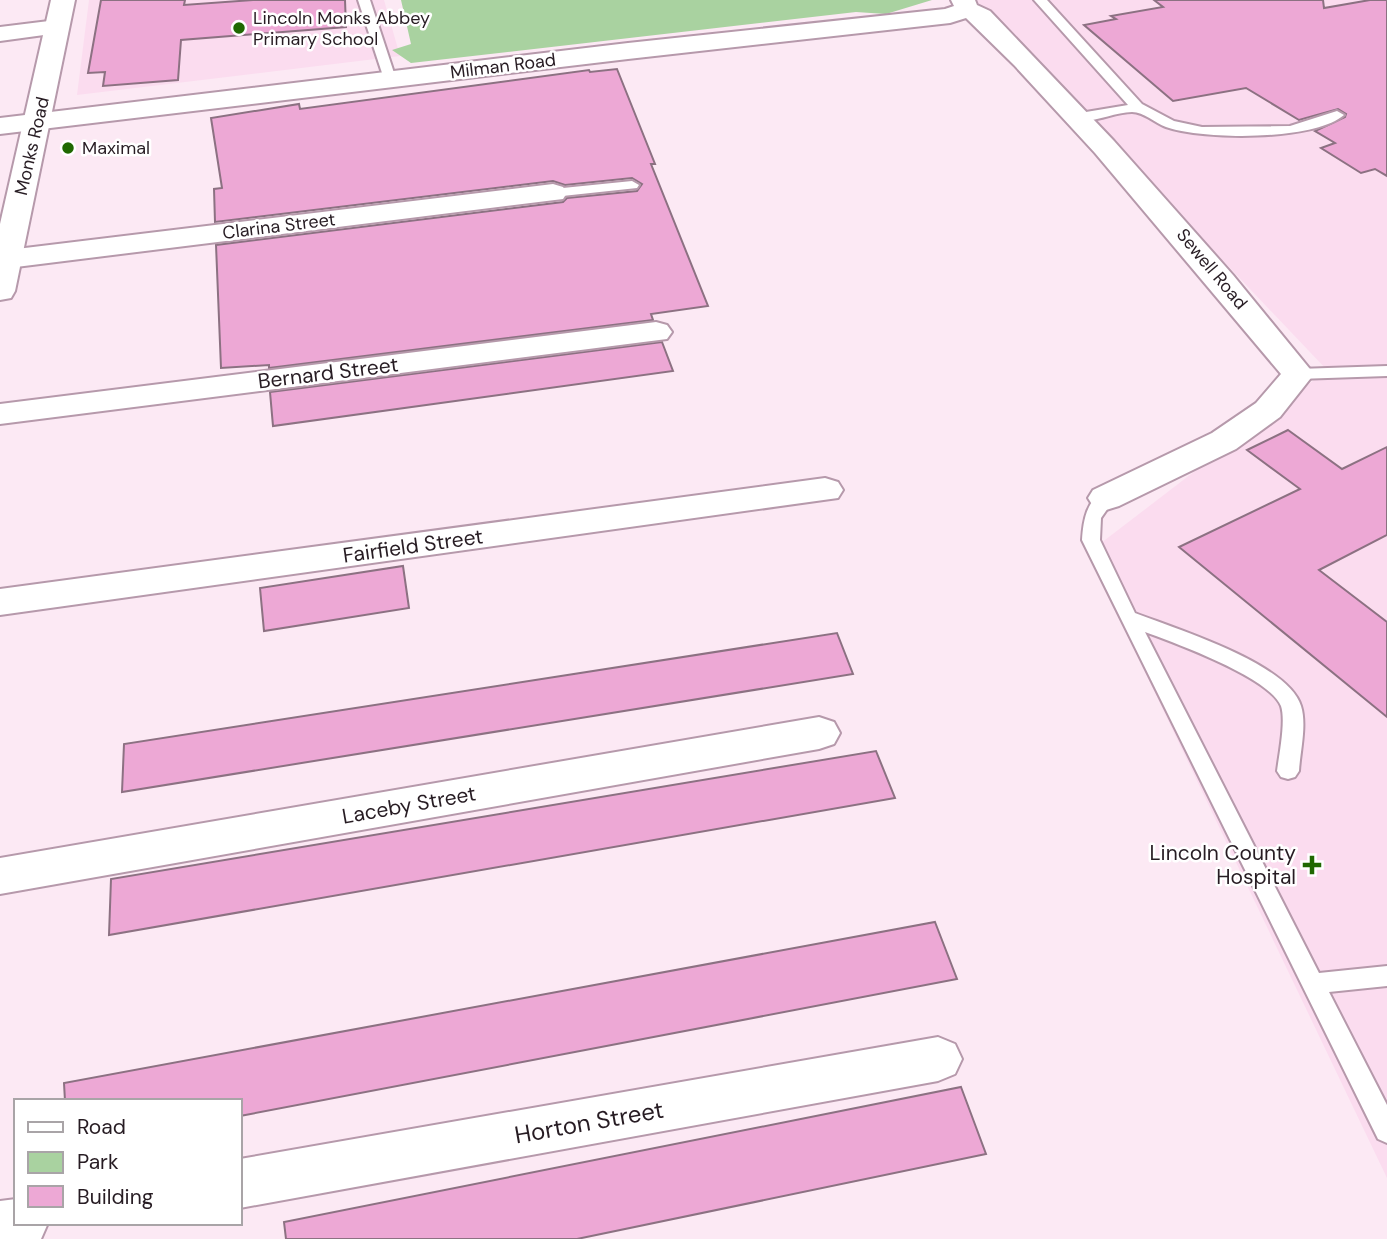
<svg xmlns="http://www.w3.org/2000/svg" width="1387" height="1239" font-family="'DM Sans',sans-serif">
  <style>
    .built { fill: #fbdcef }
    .green { fill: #a9d2a0 }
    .building { fill: #eda8d5; stroke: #8c7182; stroke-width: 2 }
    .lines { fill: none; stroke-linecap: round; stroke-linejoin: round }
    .service-casing { stroke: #b699ab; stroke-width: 4 }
    .minor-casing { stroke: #b699ab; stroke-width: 4 }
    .secondary-casing { stroke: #b699ab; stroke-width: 4 }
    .service { fill: #fff; fill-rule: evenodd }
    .minor { fill: #fff; fill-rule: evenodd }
    .secondary { fill: #fff; fill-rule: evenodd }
    .poi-dot { fill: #1f6801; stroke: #fff; stroke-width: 2.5 }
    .labels { text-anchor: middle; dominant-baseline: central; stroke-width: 5; stroke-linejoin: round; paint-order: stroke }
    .far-poi-label { font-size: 18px; fill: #271c23; stroke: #fff; text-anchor: start }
    .far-street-label { font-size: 18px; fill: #271c23; stroke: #fff }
    .street-label { font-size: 21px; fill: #271c23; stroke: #fff }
    .poi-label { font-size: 21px; fill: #271c23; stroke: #fff; text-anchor: end }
    .near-street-label { font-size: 24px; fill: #271c23; stroke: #fff }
  </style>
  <rect width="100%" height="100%" fill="#fce9f4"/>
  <g class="built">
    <path d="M89 0H384L400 56 77 95Z"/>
    <path d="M975 0H1387V1178L1088 553 1327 370Z"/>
  </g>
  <path class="green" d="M401 0H932L886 14 856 12 411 63 392 50 411 44Z"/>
  <g class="building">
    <path d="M101 0H185L184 5 253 0H345L346 27 181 40 178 80 103 86 105 72 88 73Z"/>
    <path d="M1154 0H1323L1324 8 1370 0H1387V176L1375 169 1361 173 1321 148 1335 143 1315 131 1345 117 1346 114 1338 109 1299 120 1246 88 1173 101 1084 25 1116 19 1111 16 1163 7Z"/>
    <path d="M617 69 655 164H651L708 306 651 314 653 320 269 368V365L221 368 216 245 563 202 567 198 637 191 642 184 632 178 565 185 553 181 215 222 214 189 222 188 211 118 299 104 300 109 589 70 590 72Z"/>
    <path d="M662 342 673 371 273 426 270 392Z"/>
    <path d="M1288 430 1342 469 1387 447V535L1319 570 1387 622V717L1179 547 1300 489 1247 450Z"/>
    <path d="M403 566 409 608 264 631 260 588Z"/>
    <path d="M837 633 853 674 122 792 124 744Z"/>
    <path d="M876 751 895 798 109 935 111 879Z"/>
    <path d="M935 922 957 979 240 1116V1101H65L64 1083Z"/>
    <path d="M961 1087 986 1154 577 1239H286L284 1222Z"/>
  </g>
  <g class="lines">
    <defs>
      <g id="service">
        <path d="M358 0H370L396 79 395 82 390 83 384 79Z"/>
        <path d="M1034 0H1047L1142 104 1174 121 1202 127 1290 126 1337 111 1344 115C1314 141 1203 140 1166 127 1155 123 1144 112 1132 112 1114 112 1093 124 1074 120V114L1128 105Z"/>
        <path d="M632 181 639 185 637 188 553 197 546 193 553 189Z"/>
        <path d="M1387 366V376L1298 379 1290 374 1298 369Z"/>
        <path d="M1106 492 1115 498 1101 518 1100 540 1135 613C1176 629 1288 663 1301 706 1307 725 1300 752 1299 771L1295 777 1288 779 1281 777 1277 771C1279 755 1286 721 1281 706 1269 677 1175 643 1145 632L1319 973 1387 966V986L1329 992 1387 1105V1143L1378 1139 1082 540C1083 523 1086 498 1106 492Z"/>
      </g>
      <g id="minor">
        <path d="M951 0H975L977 5 990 11 1114 141 1233 275 1314 374 1280 417 1236 449 1119 506 1106 510 1093 506 1088 498 1093 490 1212 433 1256 403 1281 374 1095 153 1014 65 966 18 950 23 628 59 0 134V118L628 43 945 9 954 6Z"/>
        <path d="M57 20 66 22 69 27 66 32 0 41V27Z"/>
        <path d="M553 184 563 187 567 193 563 199 0 269V251Z"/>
        <path d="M656 322 667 325 672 332 667 339 0 424V404Z"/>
        <path d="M825 478 838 482 843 490 838 498 0 615V589Z"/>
        <path d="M819 717 834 722 840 733 834 744 819 749 0 894V858Z"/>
        <path d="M938 1037 955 1044 962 1059 955 1074 938 1081 240 1208V1159Z"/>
        <path d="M16 1199V1223H48L41 1239H0V1201Z"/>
      </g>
      <path id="secondary" d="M51 0H75L15 291 11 298 0 300V224Z"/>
    </defs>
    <use href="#service" class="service-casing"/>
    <use href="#minor" class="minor-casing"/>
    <use href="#secondary" class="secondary-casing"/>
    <use href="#service" class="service"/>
    <use href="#minor" class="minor"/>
    <use href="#secondary" class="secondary"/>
  </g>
  <g class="poi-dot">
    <circle cx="239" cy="28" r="7"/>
    <circle cx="68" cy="148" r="7"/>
    <path d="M1308.5 854.5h7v7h7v7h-7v7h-7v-7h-7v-7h7z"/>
  </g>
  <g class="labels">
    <g class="far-poi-label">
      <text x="253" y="18">Lincoln Monks Abbey<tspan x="253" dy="21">Primary School</tspan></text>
      <text x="82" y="148">Maximal</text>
    </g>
    <g class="far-street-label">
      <text transform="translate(503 66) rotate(-7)">Milman Road</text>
      <text transform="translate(32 146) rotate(-77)">Monks Road</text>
      <text transform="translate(279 226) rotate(-7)">Clarina Street</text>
      <text transform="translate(1212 269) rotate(50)">Sewell Road</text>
    </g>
    <g class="street-label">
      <text transform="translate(328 373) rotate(-7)">Bernard Street</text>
      <text transform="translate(413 546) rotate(-8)">Fairfield Street</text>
      <text transform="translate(409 805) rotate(-10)">Laceby Street</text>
    </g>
    <g class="poi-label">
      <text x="1296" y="853">Lincoln County<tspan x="1296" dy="24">Hospital</tspan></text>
    </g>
    <g class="near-street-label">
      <text transform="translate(589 1122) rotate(-10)">Horton Street</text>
    </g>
  </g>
  <rect x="14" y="1099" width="228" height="126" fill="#ffffff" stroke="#a9a4a7" stroke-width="2"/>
  <rect x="28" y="1122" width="35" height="10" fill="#ffffff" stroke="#a9a4a7" stroke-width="2"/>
  <text x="77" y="1134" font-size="21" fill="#271c23">Road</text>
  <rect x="28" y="1152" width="35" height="21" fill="#a9d2a0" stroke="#a9a4a7" stroke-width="2"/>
  <text x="77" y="1169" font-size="21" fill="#271c23">Park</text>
  <rect x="28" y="1186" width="35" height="21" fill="#eda8d5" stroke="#a9a4a7" stroke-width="2"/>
  <text x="77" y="1204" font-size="21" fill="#271c23">Building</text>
</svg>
